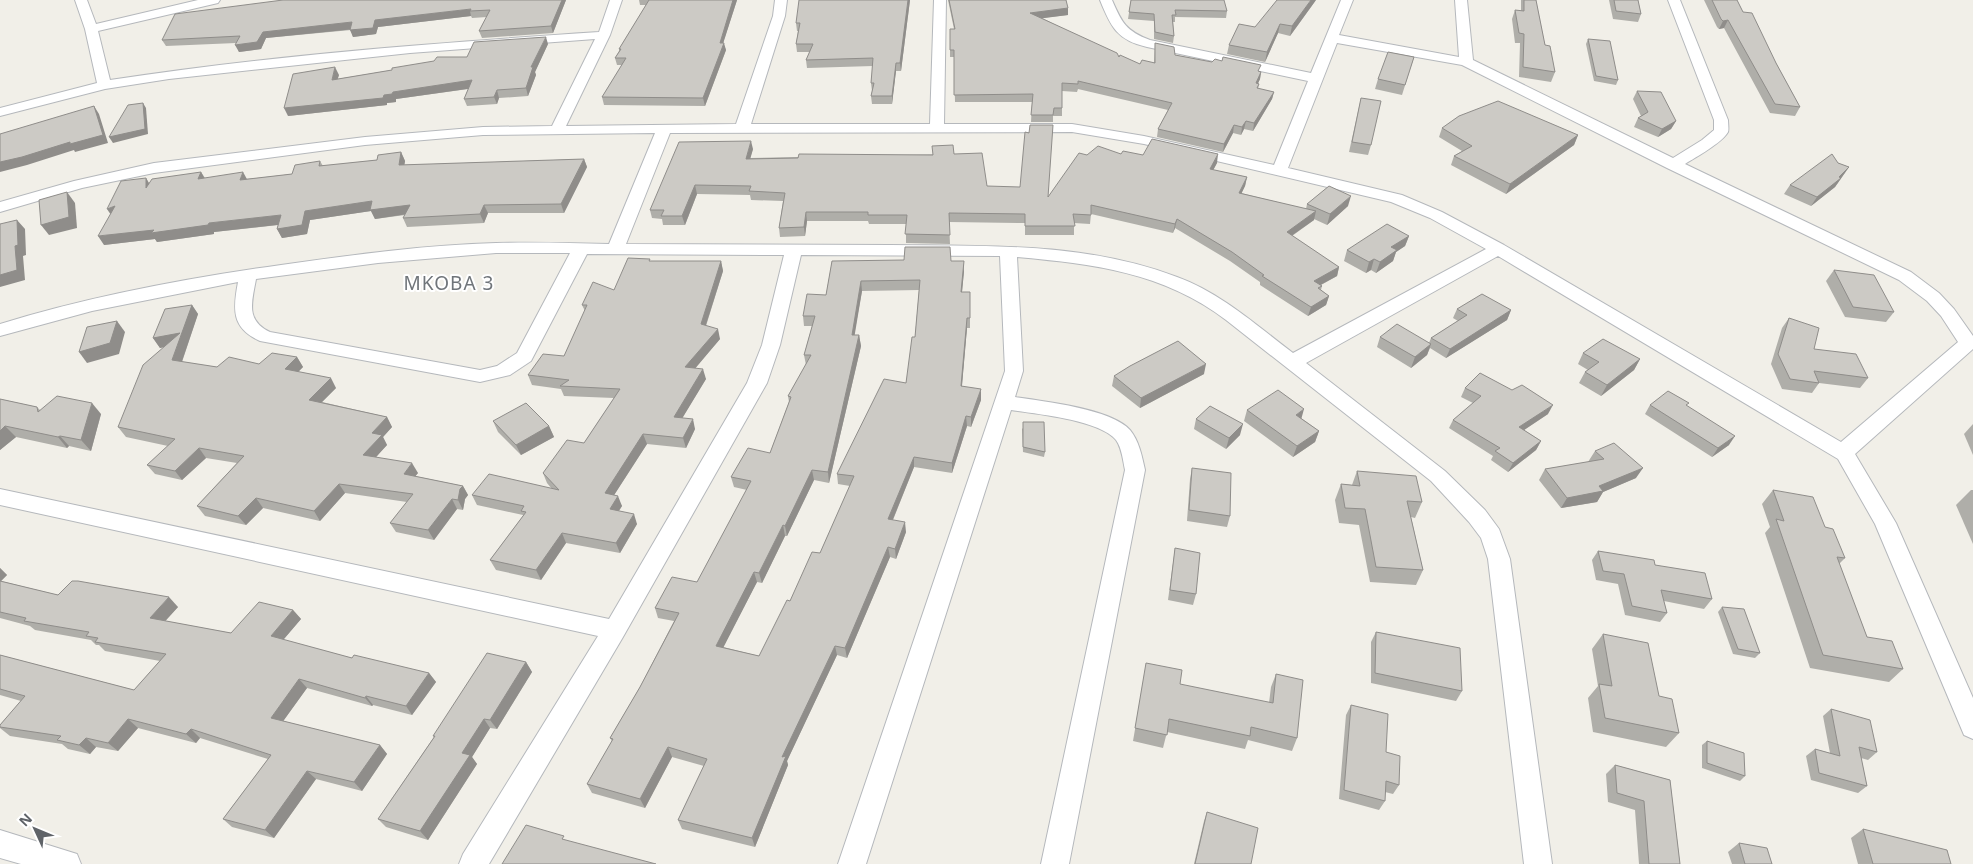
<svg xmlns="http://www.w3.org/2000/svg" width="1973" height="864" font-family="'Noto Sans',sans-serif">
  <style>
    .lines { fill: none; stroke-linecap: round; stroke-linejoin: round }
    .minor-casing { stroke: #b5b8bc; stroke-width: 2 }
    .minor { fill: #fff; fill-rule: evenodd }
    .wall { fill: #afaea9; fill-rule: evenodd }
    .shaded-wall { fill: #8f8d8a }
    .building { fill: #cccac5; stroke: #8f8d8a; fill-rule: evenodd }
    .labels { text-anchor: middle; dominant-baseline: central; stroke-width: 4; stroke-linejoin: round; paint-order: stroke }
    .neighbourhood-label { font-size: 19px; letter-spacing: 1px; fill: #70757a; stroke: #fff }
  </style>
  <rect width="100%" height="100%" fill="#f1efe8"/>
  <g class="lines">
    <defs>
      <g id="minor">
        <path d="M75 0H87L96 24 198 0H220L218 3 98 31 110 80C272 55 435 43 599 32L610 0H622L610 35 566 126 736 124 773 16 775 0H787L785 16 751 124H930L934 0H946L944 124H1072L1144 136 1274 165 1308 81 1147 47C1117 40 1111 27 1100 0H1112C1122 23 1126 31 1150 40L1311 73 1341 0H1353L1339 35 1459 57 1455 0H1467L1473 60 1673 158 1702 140 1714 130V120L1668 0H1680L1728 120C1728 124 1729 129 1728 132 1722 143 1696 157 1685 164L1911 272 1939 293 1954 309 1973 336V349L1855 454 1896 523 1973 698V739L1964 735 1875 524 1838 459 1498 256 1306 363 1445 471 1485 510 1499 529 1510 559 1552 864H1524L1488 559 1481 538 1469 522 1431 481 1226 320C1163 272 1093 264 1017 257L1023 371 1015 397C1043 401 1112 409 1130 430 1139 441 1142 456 1145 470L1069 864H1041L1125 470C1123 461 1122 448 1116 440 1100 420 1036 414 1011 410L866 864H838L1005 371 1000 256 801 255 780 345 767 383 623 637 489 864H459L463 854 598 636 0 505V489L609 619 747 383 762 345 784 255 587 254 531 361 510 375 480 382 260 341C231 328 233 309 238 282L92 311 0 336V324C91 296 187 278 281 265 352 255 424 245 496 243 534 242 572 243 609 244L655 133 483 135 365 145 154 173 82 188 0 212V202L74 181 154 163 365 137 483 127 552 126 595 39 410 53 169 79 105 89 0 116V108L97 83 85 29ZM1337 43 1462 65 1667 168 1899 280 1927 301 1941 316 1958 342 1841 442 1504 245 1442 212 1402 195 1288 168ZM1072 132 1144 144 1391 202 1430 218 1486 249 1293 353C1256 325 1221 293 1177 277 1086 242 986 246 890 245 802 245 714 244 626 244L670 133ZM496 253H570L517 353 497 366 480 370 270 332C245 320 252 302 256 279L378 263Z"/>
        <path d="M0 830 77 854 81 864H21L0 858Z"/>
      </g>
    </defs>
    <use href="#minor" class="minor-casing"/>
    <use href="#minor" class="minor"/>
  </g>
  <g class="wall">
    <path d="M566 0 553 33 482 38 479 31 487 17 472 18 471 16 378 27 376 34 353 37 351 30 266 38 261 49 239 52 236 43 166 46 162 40Z"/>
    <path d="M639 0H737L723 43 726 50 705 106 604 105 602 97 622 65H617L615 58 619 51V49L646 5H640Z"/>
    <path d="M910 0 901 71H896L892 104H872L871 96 872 91 871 83 873 66 807 68 806 60 810 52H797L796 44 798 31H797L796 23Z"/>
    <path d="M948 0H1066L1068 15 1042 18 1119 57 1140 64 1154 63 1155 43 1175 55 1261 72 1260 79 1258 83 1259 84 1258 89 1274 92 1272 99 1253 131 1244 129 1241 135 1233 133 1223 152 1157 137 1158 129 1168 110 1078 89 1077 92 1062 91V116H1053V122H1031L1032 102H955L954 57H950V50L954 29Z"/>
    <path d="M1131 0 1227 11 1226 18 1175 17V22H1173L1174 36 1173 43 1154 39V21L1128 19Z"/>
    <path d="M1316 0 1290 36 1278 33 1265 62 1227 54 1229 45 1255 27Z"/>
    <path d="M1521 0H1536L1545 45 1555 72 1551 82 1519 77 1520 43H1515L1512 19 1515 10 1521 11Z"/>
    <path d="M1609 0H1638L1641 14 1638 22 1613 19Z"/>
    <path d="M1704 0H1737L1743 12 1776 63 1800 107 1795 116 1770 113 1724 28 1719 29 1717 27Z"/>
    <path d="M1588 39 1618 80 1616 85 1594 81 1586 44Z"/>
    <path d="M548 44 535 72 536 75 528 96 499 98 497 104 467 106 464 99 468 89 396 99V102L387 103V105L288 116 339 75 337 79 392 70 467 57Z"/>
    <path d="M1414 57 1402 95 1375 89 1378 79Z"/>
    <path d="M1637 91 1676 121 1671 129 1658 137 1634 127 1638 118 1641 116 1633 99Z"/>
    <path d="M1361 98 1371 145 1368 155 1349 152Z"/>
    <path d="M1442 128 1578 135 1574 145 1506 194 1451 165 1454 156 1462 151 1439 137Z"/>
    <path d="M753 149 750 158 954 154 987 186 1048 197 1087 155H1143L1217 163 1213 170 1247 177 1245 186 1241 193 1306 209 1307 204 1348 206 1327 225 1314 219V220L1292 236 1339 267 1337 276 1321 285 1322 286 1321 290 1329 296 1326 305 1308 316 1260 285V282L1230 261 1175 228 1173 233 1091 214 1090 224 1074 223V235H1025V223L949 222 950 244 906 243V224H869L868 221H807L805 236 780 237 779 228 783 201 751 200 750 195 697 194 685 225H663L662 219 652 218 650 210Z"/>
    <path d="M401 152 405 161 404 165 584 159 587 167 564 213H488L484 223 407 227 403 218 405 215 375 219 371 211 310 220 307 234 282 238 277 229 278 225 214 232V234L157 242 155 239 104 245 111 214 146 178 149 183 201 172 205 178 246 179 292 174 320 161 323 166 377 160Z"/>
    <path d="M1838 163 1849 167 1835 187 1811 206 1784 194 1790 185Z"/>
    <path d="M1409 236 1405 246 1396 252 1393 261 1376 273 1371 270 1366 273 1344 261 1347 250Z"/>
    <path d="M650 261H721L723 271 706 326 720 339 695 368 706 379 682 418 695 429 686 448 647 444 614 495 622 506 619 511 637 524 620 553 566 543 541 580 496 570 490 560 523 516V515L477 505 472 495 552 489 547 483 543 473 584 443 614 398 564 396 561 389 532 385 528 375 564 356 585 311 582 305 614 290Z"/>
    <path d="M832 261H951L964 271 962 292H970V328H967L962 386 981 400 971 427 967 426 952 473 914 467 893 520 906 532 896 559 890 557 847 658 837 655 787 761 788 765 755 847 682 829 678 820 704 766 672 757 645 808 592 793 587 784 612 741 610 738 640 687 674 621 658 618 655 608 697 582 747 490 734 487 731 477 770 453 789 402 788 396 806 365 804 355 812 326H804L803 316 826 295ZM919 290 915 337 906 383 837 474 838 484 850 486 820 553 790 601 759 656 723 647 757 582 762 583 785 536H787L814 480 829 483 861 346 859 335H854L862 291Z"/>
    <path d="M1834 270 1894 312 1886 322 1845 317 1826 281Z"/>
    <path d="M192 305 198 314 182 362 217 367 259 364 297 357 303 367 298 372 336 388 322 402 387 417 392 427 383 437 387 445 375 457 418 473 415 476 463 486 468 495 465 499 463 510 457 509 434 540 396 532 390 523 407 502 345 493 320 521 263 508 246 525 205 516 197 506 237 463 206 458 182 480 155 474 147 465 168 446 126 437 118 427 164 347 160 348 153 338Z"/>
    <path d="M1457 309 1511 310 1507 320 1446 358 1430 348 1427 355 1411 368 1377 347 1380 337 1429 343 1431 338 1458 321 1453 318Z"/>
    <path d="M1789 318 1814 349 1868 378 1860 388 1819 383 1812 393 1782 389 1771 364 1782 328Z"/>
    <path d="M1583 353 1640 359 1634 370 1601 396 1579 383 1585 372 1588 370 1578 364Z"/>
    <path d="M1204 374 1140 408 1112 386 1114 376Z"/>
    <path d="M1465 388 1548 414 1524 430 1541 441 1536 450 1508 472 1491 460 1493 456 1449 428 1453 420 1473 403 1461 397Z"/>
    <path d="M0 399 37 407 40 410 101 414 91 451 69 446 67 448 16 437 0 450Z"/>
    <path d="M1650 405 1687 406 1729 445 1712 457 1645 414Z"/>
    <path d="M1247 410 1301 418 1319 431 1315 442 1293 457 1244 421Z"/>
    <path d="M1196 419 1240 435 1226 449 1194 429Z"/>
    <path d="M493 421 549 426 554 437 521 455 498 432Z"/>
    <path d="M1973 424V455L1964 434Z"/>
    <path d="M1022 428 1045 452 1044 457 1023 452Z"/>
    <path d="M1595 451 1636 478 1603 492 1597 502 1561 508 1539 480 1545 469 1588 462Z"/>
    <path d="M1192 468 1230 516 1227 527 1187 521 1190 479Z"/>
    <path d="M1357 471 1422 502 1415 518 1411 517 1423 570 1416 585 1370 582 1359 525 1339 523 1335 500 1341 484 1352 485Z"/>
    <path d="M1773 490 1825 527 1845 558 1839 564 1867 637 1903 669 1889 682 1810 668 1765 533 1770 527 1762 504Z"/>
    <path d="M1971 490H1973V544L1956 505Z"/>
    <path d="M1175 548 1196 594 1193 605 1168 600Z"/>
    <path d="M1598 551 1655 565 1712 599 1704 609 1664 601 1667 613 1660 622 1625 615 1618 584 1596 580 1592 560Z"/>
    <path d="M0 568 7 575 1 581 58 595 178 607 165 621 231 633 293 610 301 619 283 640 352 658 429 673 436 682 412 715 373 705 372 706 307 688 283 721 380 745 387 754 362 791 316 779 274 838 232 827 223 819 268 759 200 738 196 743 138 728 118 751 96 747 90 754 68 749 62 744 10 736 0 728V725L21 701 0 695V655L134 690 160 661 105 651 99 645H96L91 640 35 630 30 626 0 618Z"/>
    <path d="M1722 607 1760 653 1755 658 1733 654 1718 612Z"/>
    <path d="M1376 632 1462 691 1456 701 1371 683V642Z"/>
    <path d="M1603 634 1659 696 1679 733 1666 747 1593 732 1588 698 1598 686 1592 649Z"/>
    <path d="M526 662 532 672 497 729 490 728 472 757 477 764 428 840 386 827 378 819 434 737 433 736Z"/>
    <path d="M1276 674 1297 738 1292 751 1248 740 1245 749 1167 732 1163 748 1133 741 1144 677 1269 703 1271 687Z"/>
    <path d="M1351 705 1386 752 1399 785 1393 794 1385 792V801L1379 810 1339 799 1346 715Z"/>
    <path d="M1831 709 1877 752 1868 760 1861 758 1867 786 1858 793 1811 780 1806 756 1815 749 1830 753 1823 716Z"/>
    <path d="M1707 741 1745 776 1740 781 1702 768V745Z"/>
    <path d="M1615 765 1670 780 1680 864H1639L1635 810 1608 802 1606 774Z"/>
    <path d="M1207 812 1251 864H1194L1204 821Z"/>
    <path d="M1863 829 1951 864H1858L1851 838Z"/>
    <path d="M1739 843 1772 864H1732L1728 852Z"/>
  </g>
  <g class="shaded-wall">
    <path d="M562 0H566L553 33 551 26Z"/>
    <path d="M733 0H737L721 50 720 43Z"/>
    <path d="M908 0H910L901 71 900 63Z"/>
    <path d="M1311 0H1316L1290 36 1292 26Z"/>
    <path d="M1068 8V15L1029 20 1030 13Z"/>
    <path d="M471 9 470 11 471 16 378 27 376 34 353 37 350 30 375 20Z"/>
    <path d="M1728 20 1724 28 1719 29 1723 21Z"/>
    <path d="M352 22 355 29 266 38 261 49 239 52 235 45 263 32Z"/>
    <path d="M1280 24 1278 33 1265 62 1267 52Z"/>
    <path d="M546 37 548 44 535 72 536 75 528 96 526 88 531 67Z"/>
    <path d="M724 43 726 50 705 106 703 98Z"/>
    <path d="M896 63V71L892 104V96Z"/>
    <path d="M335 67 339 75 335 88 332 80Z"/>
    <path d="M1261 72 1260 79 1255 90 1256 83Z"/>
    <path d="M472 80 474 88 396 99V102L387 103V105L288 116 284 108 384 95 393 92Z"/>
    <path d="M497 90 499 98 497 104 494 97Z"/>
    <path d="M1274 92 1272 99 1253 131 1254 123Z"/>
    <path d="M143 103 146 108 148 134 113 143 109 137Z"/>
    <path d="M94 106 99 114 108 143 75 152 74 150 27 165 0 172V162Z"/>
    <path d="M1246 121 1244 129 1241 135 1242 127Z"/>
    <path d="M1676 121 1671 129 1658 137 1662 129Z"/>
    <path d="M1234 125 1233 133 1223 152 1224 144Z"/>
    <path d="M1578 135 1574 145 1506 194 1510 184Z"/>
    <path d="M751 141 753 149 748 167 746 159Z"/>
    <path d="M401 152 405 161 403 174 399 165Z"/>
    <path d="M1218 154 1217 163 1209 178 1210 169Z"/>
    <path d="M584 159 587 167 564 213 561 204Z"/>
    <path d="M1849 167 1835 187 1811 206 1817 197Z"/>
    <path d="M201 172 206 181 198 179Z"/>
    <path d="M243 172 248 181 240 180Z"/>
    <path d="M1247 177 1245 186 1238 201 1239 193Z"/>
    <path d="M146 178 151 187 146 188Z"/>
    <path d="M695 185 697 194 685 225 682 216Z"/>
    <path d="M67 192 75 203 77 228 49 235 41 225Z"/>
    <path d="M1351 196 1348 206 1327 225 1330 214Z"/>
    <path d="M372 201 410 205 414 213 375 219 371 211 310 220 307 234 282 238 277 229 305 211Z"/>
    <path d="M484 205 488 213 484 223 480 214Z"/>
    <path d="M115 206 113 218 107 209Z"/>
    <path d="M1316 211 1314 220 1284 241 1287 232Z"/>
    <path d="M806 212 807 221 805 236 804 227Z"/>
    <path d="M281 215 286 224 214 232V234L157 242 155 239 104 245 98 236Z"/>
    <path d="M1177 219 1175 228 1173 233 1175 224Z"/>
    <path d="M17 220 25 229 26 255 23 256 25 280 0 287V275L15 246Z"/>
    <path d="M1409 236 1405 246 1396 252 1393 261 1376 273 1380 262 1391 247Z"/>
    <path d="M1374 259 1371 270 1366 273 1369 262Z"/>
    <path d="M721 261 723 271 703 334 701 324Z"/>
    <path d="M964 261V271L961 302V292Z"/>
    <path d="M1339 267 1337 276 1311 290 1314 281Z"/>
    <path d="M861 281 862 291 853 345 852 335Z"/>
    <path d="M1329 296 1326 305 1308 316 1311 307Z"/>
    <path d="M192 305 198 314 179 370 172 360 178 344 160 348 153 338Z"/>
    <path d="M1511 310 1507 320 1446 358 1450 349Z"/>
    <path d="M967 318V328L961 396V386Z"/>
    <path d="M117 321 125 332 119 354 87 363 79 352Z"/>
    <path d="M718 329 720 339 688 377 685 367Z"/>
    <path d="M859 335 861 346 829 483 828 472Z"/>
    <path d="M1431 344 1427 355 1411 368 1415 357Z"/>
    <path d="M297 357 303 367 291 379 285 369Z"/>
    <path d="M1640 359 1634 370 1601 396 1607 385Z"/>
    <path d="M1206 364 1204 374 1140 408 1141 398Z"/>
    <path d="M703 369 706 379 677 427 674 417Z"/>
    <path d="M331 378 336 388 315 409 309 400Z"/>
    <path d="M981 389V400L971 427V417Z"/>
    <path d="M92 403 101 414 91 451 81 440Z"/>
    <path d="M1553 405 1548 414 1515 436 1519 427Z"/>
    <path d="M1304 409 1301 420 1296 415Z"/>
    <path d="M966 416 967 426 952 473V463Z"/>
    <path d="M387 417 392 427 383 437 387 445 369 465 363 455 372 433Z"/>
    <path d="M693 419 695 429 686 448 683 438Z"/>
    <path d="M1243 424 1240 435 1226 449 1229 438Z"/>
    <path d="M5 426 16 437 0 450V431Z"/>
    <path d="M549 426 554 437 521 455 516 445Z"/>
    <path d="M1319 431 1315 442 1293 457 1297 446Z"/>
    <path d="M643 434 647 444 609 503 605 493Z"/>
    <path d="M60 436 69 446 67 448 58 437Z"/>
    <path d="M1735 436 1729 445 1712 457 1718 448Z"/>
    <path d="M1541 441 1536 450 1508 472 1513 463Z"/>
    <path d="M199 448 206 458 182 480 175 471Z"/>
    <path d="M914 457V467L889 529 888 519Z"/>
    <path d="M412 463 418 473 410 483 404 474Z"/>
    <path d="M1643 468 1636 478 1603 492 1597 502 1561 508 1567 498Z"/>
    <path d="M812 470 814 480 787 536 785 526Z"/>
    <path d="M339 484 345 493 320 521 314 511Z"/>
    <path d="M463 486 468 495 465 499 463 510 458 500 460 489Z"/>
    <path d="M618 496 622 506 613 519 610 509Z"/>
    <path d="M256 498 263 508 246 525 238 516Z"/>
    <path d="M452 499 457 509 434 540 428 530Z"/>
    <path d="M634 514 637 524 620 553 616 543Z"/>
    <path d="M905 522 906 532 896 559 895 549Z"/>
    <path d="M783 525 785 536 762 583 759 573Z"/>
    <path d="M562 533 566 543 541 580 536 570Z"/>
    <path d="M888 547 890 557 847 658 845 648Z"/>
    <path d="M0 568 7 575 0 582Z"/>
    <path d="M754 572 757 582 719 656 716 646Z"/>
    <path d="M169 597 178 607 159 628 150 618Z"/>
    <path d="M293 610 301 619 278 646 271 636Z"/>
    <path d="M835 646 837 655 787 761 788 765 755 847 752 838 782 757Z"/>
    <path d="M526 662 532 672 497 729 490 720Z"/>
    <path d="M429 673 436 682 412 715 406 706Z"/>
    <path d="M299 679 307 688 279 727 271 718Z"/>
    <path d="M366 696 373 705 372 706 365 698Z"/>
    <path d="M128 719 138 728 118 751 108 743Z"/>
    <path d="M484 719 490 728 472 757 477 764 428 840 420 831 462 753Z"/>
    <path d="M191 729 200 738 196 743 186 734Z"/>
    <path d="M86 738 96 747 90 754 79 745Z"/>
    <path d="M380 745 387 754 362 791 354 782Z"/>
    <path d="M668 747 672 757 645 808 640 799Z"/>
    <path d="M307 771 316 779 274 838 265 830Z"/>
  </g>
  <g class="building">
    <path d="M283 0H562L551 26 479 31 490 10 470 11 471 9 375 20 373 28 350 30 352 22 263 32 257 42 235 45 240 36 162 40 175 14Z"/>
    <path d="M649 0H733L720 43H724L703 98 602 97 626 58H615L621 49H619Z"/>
    <path d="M799 0H908L900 63H896L892 96H871L874 83H871L873 58 806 60 813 44H796L800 23H796Z"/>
    <path d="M949 0H1066L1068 8 1030 13 1117 53 1119 57 1120 55 1140 64 1142 60 1155 63V43L1174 47 1175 55 1212 62 1215 59 1222 61 1223 57 1261 65 1258 71 1261 72 1256 83 1259 84 1257 88 1274 92 1254 123 1246 121 1242 127 1234 125 1224 144 1158 129 1172 103 1078 81V84L1062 83V108H1054L1053 115H1031L1033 94 954 95V50H950V29H955Z"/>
    <path d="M1131 0H1224L1227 11 1175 10 1176 15H1172L1174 36 1155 32 1154 14 1129 12Z"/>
    <path d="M1277 0H1311L1292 26 1280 24 1267 52 1229 45 1239 24 1255 27Z"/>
    <path d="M1524 0H1536L1545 45 1550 46 1555 72 1523 67 1524 34 1519 33 1515 10 1524 11Z"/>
    <path d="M1614 0H1638L1641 14 1616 11Z"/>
    <path d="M1712 0H1737L1743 12 1752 13 1776 63 1800 107 1775 104 1728 20 1723 21 1721 19Z"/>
    <path d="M546 37 531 67H533L526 88 497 90 494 97 464 99 472 80 393 92 392 94 384 95 383 98 284 108 293 74 335 67 332 80 392 70V68L434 61 437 57H467L474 42Z"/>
    <path d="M1588 39 1610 41 1618 80 1596 76Z"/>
    <path d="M1388 52 1414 57 1405 85 1378 79Z"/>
    <path d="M1637 91 1661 92 1676 121 1662 129 1638 118 1648 112Z"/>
    <path d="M1361 98 1381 101 1371 145 1352 142Z"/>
    <path d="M1498 101 1578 135 1510 184 1454 156 1472 146 1442 128 1459 116Z"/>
    <path d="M143 103 145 129 109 137 128 105Z"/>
    <path d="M94 106 103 135 70 144V142L22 157 0 162V134Z"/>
    <path d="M1030 125H1053L1048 197 1079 153 1087 155 1098 146 1121 154 1123 151 1143 155 1152 139 1218 154 1210 169 1247 177 1239 193 1316 211 1287 232 1339 267 1314 281 1322 286 1318 288 1329 296 1311 307 1262 276 1264 275 1232 252 1177 219 1175 224 1091 205V215L1073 214 1075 226H1025V214L949 213 950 235 905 234 907 215H868V212H806L804 227 779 228 785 193 749 191 751 186 695 185 682 216H661L664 210H650L679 142 751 141 746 159 798 158 799 154 933 155 932 146 953 145 954 154 982 153 987 186 1020 187 1025 132 1029 133Z"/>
    <path d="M401 152 399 165 584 159 561 204 484 205 480 214 403 218 410 205 370 210 372 201 305 211 302 225 277 229 281 215 209 223 208 225 151 233 154 230 98 236 115 206 107 209 121 181 146 178V188L152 179 201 172 198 179 243 172 240 180 292 174 295 165 320 161 319 166 377 160 378 155Z"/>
    <path d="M1832 154 1838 163 1849 167 1839 177 1841 178 1817 197 1790 185Z"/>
    <path d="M1329 186 1351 196 1330 214 1307 204Z"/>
    <path d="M67 192 69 217 41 225 39 200Z"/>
    <path d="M17 220 18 245 15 246 17 270 0 275V224Z"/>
    <path d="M1387 224 1409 236 1391 247 1397 250 1380 262 1374 259 1369 262 1347 250Z"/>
    <path d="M905 247H950L951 261H964L961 292H970V318H967L961 386 981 389 971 417 966 416 952 463 914 457 888 519 905 522 895 549 888 547 845 648 835 646 782 757 786 756 752 838 678 820 707 759 668 747 640 799 587 784 613 739 610 738 640 687 679 613 655 608 672 577 697 582 751 481 731 477 748 448 770 453 791 397 788 396 811 355H804L815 316H803L807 294 826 295 832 261 904 260ZM920 280 915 337H912L906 383 884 379 837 474 854 476 820 553 812 552 790 601 787 600 759 656 716 646 754 572 759 573 783 525 785 526 812 470 828 472 859 335H852L861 281Z"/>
    <path d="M628 258 650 259 649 261H721L701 324 718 329 685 367 703 369 674 417 693 419 683 438 643 434 605 493 618 496 610 509 634 514 616 543 562 533 536 570 490 560 526 512 521 511 524 506 472 495 489 474 559 490 543 473 567 440 584 443 620 389 560 386 569 380 528 375 543 354 564 356 587 305H582L593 282 614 290Z"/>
    <path d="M1834 270 1874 275 1894 312 1853 307Z"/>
    <path d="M1482 294 1511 310 1450 349 1431 338 1467 315 1457 309Z"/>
    <path d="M192 305 172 360 217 367 229 357 259 364 272 353 297 357 285 369 331 378 309 400 387 417 372 433 382 435 363 455 412 463 404 474 463 486 460 489 458 500 452 499 428 530 390 523 413 494 339 484 314 511 256 498 238 516 197 506 244 456 199 448 175 471 147 465 175 439 118 427 143 365 180 333 153 338 165 309Z"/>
    <path d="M1789 318 1819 328 1814 349 1856 354 1868 378 1814 371 1819 383 1790 379 1778 354Z"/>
    <path d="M117 321 110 343 79 352 87 327Z"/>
    <path d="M1397 324 1431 344 1415 357 1380 337Z"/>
    <path d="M1603 339 1640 359 1607 385 1585 372 1599 362 1583 353Z"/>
    <path d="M1178 341 1206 364 1141 398 1114 376 1130 366Z"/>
    <path d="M1480 373 1512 390 1522 385 1553 405 1519 427 1541 441 1513 463 1495 451 1500 448 1453 420 1481 396 1465 388Z"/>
    <path d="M1278 390 1304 409 1296 415 1319 431 1297 446 1247 410Z"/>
    <path d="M1668 391 1689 403 1686 405 1735 436 1718 448 1650 405Z"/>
    <path d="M57 396 92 403 81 440 60 436 58 437 5 426 0 431V399L37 407 38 412Z"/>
    <path d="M526 403 549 426 516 445 493 421Z"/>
    <path d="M1210 406 1243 424 1229 438 1196 419Z"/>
    <path d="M1023 422H1044L1045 452 1023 447Z"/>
    <path d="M1614 443 1643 468 1599 486 1603 491 1567 498 1545 469 1604 459 1595 451Z"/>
    <path d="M1192 468 1231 473 1230 516 1189 510Z"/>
    <path d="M1357 471 1416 476 1422 502 1407 501 1423 570 1376 567 1365 509 1345 508 1341 484 1360 486Z"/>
    <path d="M1773 490 1813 497 1825 527 1833 529 1845 558 1837 557 1867 637 1892 641 1903 669 1823 655 1776 519 1784 521Z"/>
    <path d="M1175 548 1200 553 1196 594 1170 590Z"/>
    <path d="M1598 551 1654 560 1655 565 1705 573 1712 599 1661 590 1667 613 1632 606 1624 574 1603 571Z"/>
    <path d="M0 581 58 595 72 581H78L169 597 150 618 231 633 259 602 293 610 271 636 352 658 354 655 429 673 406 706 366 696 365 698 299 679 271 718 380 745 354 782 307 771 265 830 223 819 271 755 191 729 186 734 128 719 108 743 86 738 79 745 57 740 61 736 0 727V725L25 696 0 689V655L134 690 166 654 95 642 98 638 86 636 89 632 24 621 26 618 0 612Z"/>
    <path d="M1722 607 1744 609 1760 653 1738 649Z"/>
    <path d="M1376 632 1460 648 1462 691 1375 673Z"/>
    <path d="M1603 634 1648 643 1659 696 1672 699 1679 733 1605 718 1599 684 1612 686Z"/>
    <path d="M487 653 526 662 490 720 484 719 462 753 470 755 420 831 378 819 435 736H433Z"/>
    <path d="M1146 663 1182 670 1180 684 1273 703 1276 674 1303 680 1297 738 1251 727 1250 736 1169 719 1167 735 1135 728Z"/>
    <path d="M1351 705 1388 714 1386 752 1400 756 1399 785 1386 781 1385 801 1344 790Z"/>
    <path d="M1831 709 1870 720 1877 752 1859 747 1867 786 1819 773 1815 749 1840 756Z"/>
    <path d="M1707 741 1744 753 1745 776 1707 763Z"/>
    <path d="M1615 765 1670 780 1680 864H1649L1644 801 1617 793Z"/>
    <path d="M1207 812 1258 828 1251 864H1195Z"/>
    <path d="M526 825 564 836 562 839 656 864H502Z"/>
    <path d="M1863 829 1947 850 1951 864H1873Z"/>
    <path d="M1739 843 1767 848 1772 864H1745Z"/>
  </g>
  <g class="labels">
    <g class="neighbourhood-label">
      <text x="449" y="283">MKOBA 3</text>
    </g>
  </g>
  <g transform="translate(35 829) rotate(314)" stroke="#ffffff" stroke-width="4" paint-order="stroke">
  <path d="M0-4L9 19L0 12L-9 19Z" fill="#5f6368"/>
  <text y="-8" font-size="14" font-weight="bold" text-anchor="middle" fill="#5f6368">N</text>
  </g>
</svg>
